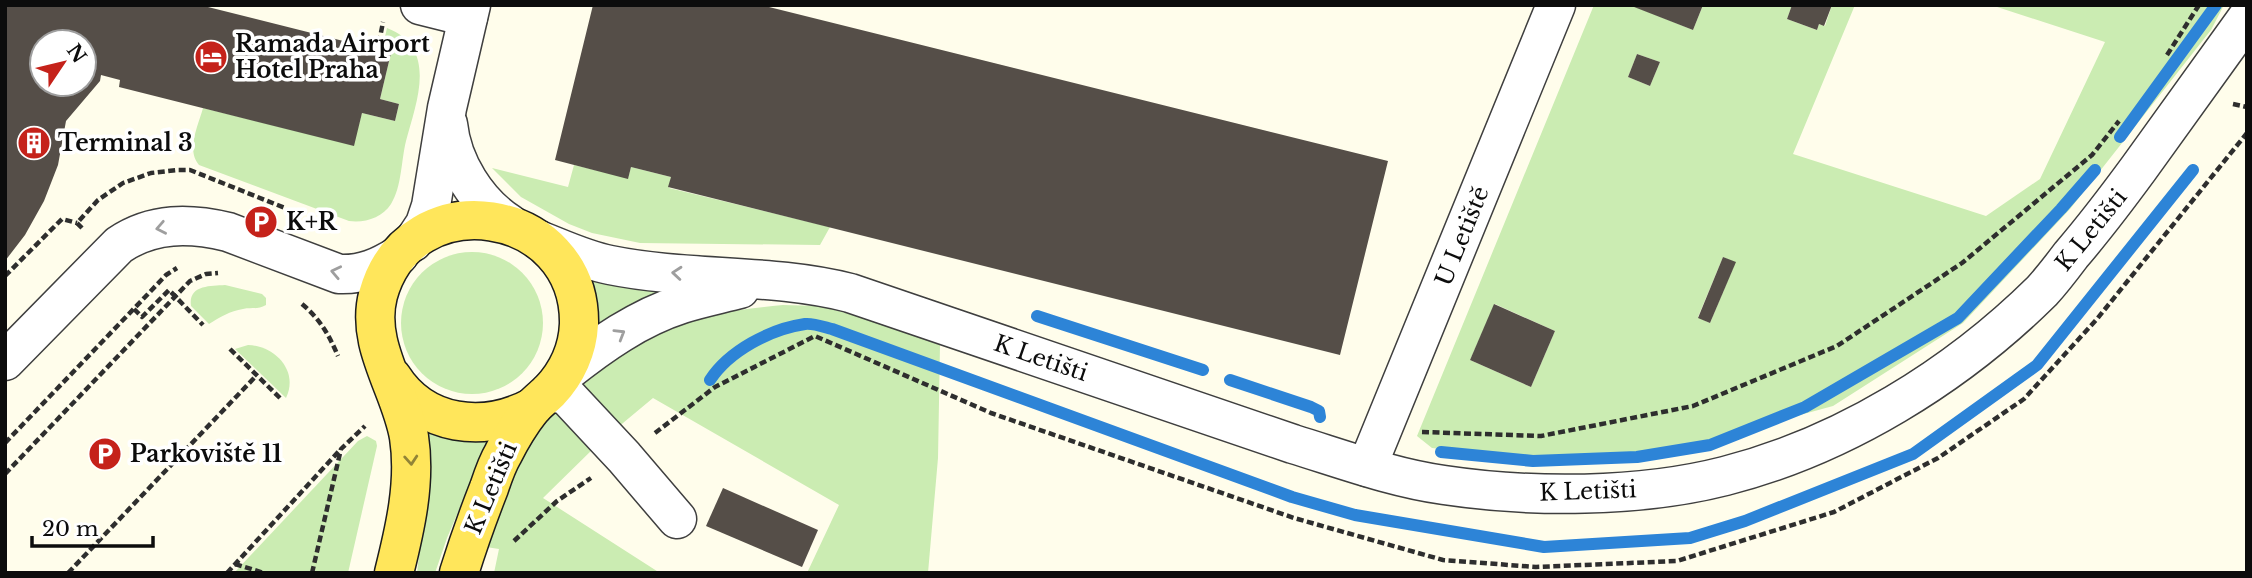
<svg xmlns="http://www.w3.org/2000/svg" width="2252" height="578" font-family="'Libre Baskerville',serif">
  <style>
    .green { fill: #cbecb2; fill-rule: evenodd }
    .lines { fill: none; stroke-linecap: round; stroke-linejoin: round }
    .stream { stroke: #2d84d7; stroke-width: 12 }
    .building { fill: #554e48; fill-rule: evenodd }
    .minor-casing { stroke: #3f3f3f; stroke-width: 41 }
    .major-casing { stroke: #1d1d1d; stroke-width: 41 }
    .path { stroke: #2e2e2e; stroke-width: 4.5; stroke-dasharray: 7 3.5; stroke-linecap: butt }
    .minor { stroke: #fff; stroke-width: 38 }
    .major { stroke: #ffe65b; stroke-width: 38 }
    .oneway { stroke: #9e9e9e }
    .oneway2 { stroke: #928437 }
    .labels { text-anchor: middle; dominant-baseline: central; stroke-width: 7; stroke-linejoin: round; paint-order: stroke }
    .poi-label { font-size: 23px; font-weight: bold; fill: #0c0c0c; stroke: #fff; text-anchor: start }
    .street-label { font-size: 23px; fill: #0c0c0c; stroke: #fff }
  </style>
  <rect width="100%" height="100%" fill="#fffdeb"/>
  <g class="green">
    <path d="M1594 5H1631L1693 30 1703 5H1792L1787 19 1817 30 1819 24 1825 26 1832 5H1855L1793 154 1986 216 2040 179 2105 42 1991 5H2224L2211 30 2070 209 1963 323 1833 406 1667 451 1539 461 1432 448 1417 436ZM1637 54 1660 62 1650 86 1628 77ZM1723 257 1735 263 1710 323 1698 317ZM1495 304 1555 331 1531 387 1470 360Z"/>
    <path d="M387 28C439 48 416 103 406 141 401 161 402 186 391 204 382 218 365 223 349 221L199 165C186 150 198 126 203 108L353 145 362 113 395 121 399 104 380 99 391 53 382 50Z"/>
    <path d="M574 165 628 178 631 167 671 177 669 188 830 227 820 245 640 243 592 233 569 224 521 197 492 168 568 187Z"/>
    <circle cx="472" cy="323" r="71"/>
    <path d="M589 275 680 286 597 330Z"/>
    <path d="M225 285 262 294 266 298V305C258 310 252 307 243 309 230 311 220 317 209 324L191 306C188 285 210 286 225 285Z"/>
    <path d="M783 305 819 306 865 318 940 345 938 458 928 573H807L839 505 653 398 611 433 573 390C600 367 630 346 662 331 699 313 743 309 783 305Z"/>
    <path d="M248 345C275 346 299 371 286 398L235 349Z"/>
    <path d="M558 405 596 446 543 498 660 573H494L499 549 486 547 522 451Z"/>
    <path d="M428 433C450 440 467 441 489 439L447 538 435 573H417L429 462 427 435Z"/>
    <path d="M367 436 376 441 377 446 348 573H234L358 441Z"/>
  </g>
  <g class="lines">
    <g class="stream">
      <path d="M2120 137 2216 5"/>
      <path d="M1037 316 1203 370"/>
      <path d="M710 380C729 351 770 329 805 324 813 323 824 327 832 329L1292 497 1355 515 1544 547 1690 538 1745 521 1913 454 2037 365 2193 170"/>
      <path d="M1230 380 1311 407 1319 411 1320 417"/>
      <path d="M1441 452 1533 461 1637 457 1710 445 1805 407 1958 318 2061 209 2095 170"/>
    </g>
  </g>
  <g class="building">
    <path d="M5 5H200L391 53 380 99 399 104 395 121 362 113 354 146 119 87 120 80 101 75 100 81 66 121 58 165 44 201 25 235 5 261ZM42 42H84V84H42Z"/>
    <path d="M593 5H761L1388 161 1340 355 668 187 671 177 631 167 628 179 555 160Z"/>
    <path d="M1629 5 1637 6 1703 5 1693 30Z"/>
    <path d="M1792 5H1832L1824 26 1819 24 1817 30 1787 19Z"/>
    <path d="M1637 54 1660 62 1650 86 1628 77Z"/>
    <path d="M1723 257 1736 262 1710 323 1698 318Z"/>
    <path d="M1494 304 1555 331 1531 387 1470 360Z"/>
    <path d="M723 488 818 530 802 567 706 526Z"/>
  </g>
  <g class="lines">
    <defs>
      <g id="minor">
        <path d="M420 5 468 17"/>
        <path d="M448 124C452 163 477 203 510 224"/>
        <path d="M539 240C562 249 585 260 610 265 689 281 772 273 850 293L1293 444C1342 459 1393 478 1444 485 1531 498 1639 498 1725 476 1843 446 1956 376 2042 291 2052 280 2062 267 2071 255 2095 227 2117 198 2139 168 2175 118 2211 68 2247 18"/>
        <path d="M413 242 425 224 431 206 447 108 471 5"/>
        <path d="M5 361 119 245C153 222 190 223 228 232L339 274C363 275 380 267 399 255"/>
        <path d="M565 373C600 345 638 318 682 304 701 298 721 294 740 289"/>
        <path d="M550 391 567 396 624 457 677 519"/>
        <path d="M1367 467 1556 5"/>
      </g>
      <g id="major">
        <path d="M392 377C424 427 484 433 533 407"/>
        <path d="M394 573C405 529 416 482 409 437 401 389 365 345 378 295 410 179 581 205 579 324 578 349 567 373 550 391 544 397 537 402 531 409 520 423 511 438 503 454 497 464 493 476 489 488 478 516 468 544 459 573"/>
      </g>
    </defs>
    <use href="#minor" class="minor-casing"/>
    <use href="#major" class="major-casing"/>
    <g class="path">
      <path d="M379 43 383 22"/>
      <path d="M2167 55 2199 5"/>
      <path d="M2233 104 2247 107"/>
      <path d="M82 228 77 223 98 200 123 183 151 173 178 170H190L285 208"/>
      <path d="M5 276 62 219 77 223"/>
      <path d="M302 304C320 319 329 335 338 356"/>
      <path d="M134 309 142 317 169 290 203 325"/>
      <path d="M230 349 282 400"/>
      <path d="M1422 432 1541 436 1693 406 1837 346 1962 263 2092 155 2119 121"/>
      <path d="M655 433 715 387 815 336 991 413 1294 518 1443 560 1536 567 1677 561 1834 512 1938 458 2024 399 2097 319 2247 133"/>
      <path d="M5 443 148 294 166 275 177 268"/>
      <path d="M5 474 190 281 206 274 218 273"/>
      <path d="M514 541 557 501 591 478"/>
      <path d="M235 564 264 573"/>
      <path d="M68 573 256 376"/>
      <path d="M227 573 340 450"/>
      <path d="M312 573 341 449 365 426"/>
    </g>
    <use href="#minor" class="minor"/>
    <use href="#major" class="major"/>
  </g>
  <defs><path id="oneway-chevron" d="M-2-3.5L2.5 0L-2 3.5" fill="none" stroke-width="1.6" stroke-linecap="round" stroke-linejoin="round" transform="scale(1.75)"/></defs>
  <g class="oneway">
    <use href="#oneway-chevron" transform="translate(161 228) rotate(169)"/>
    <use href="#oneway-chevron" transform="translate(336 272) rotate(-168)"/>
    <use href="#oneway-chevron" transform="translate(677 273) rotate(-175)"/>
    <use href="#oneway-chevron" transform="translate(620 334) rotate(-31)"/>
  </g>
  <use class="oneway2" href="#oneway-chevron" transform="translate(411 460) rotate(86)"/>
  <defs>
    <symbol id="hotel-disc" viewBox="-11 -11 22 22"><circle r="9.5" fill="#c5221a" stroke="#fff"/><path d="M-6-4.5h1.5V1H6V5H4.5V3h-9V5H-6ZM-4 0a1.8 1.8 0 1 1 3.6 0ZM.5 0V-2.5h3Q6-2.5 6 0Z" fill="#fff"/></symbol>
    <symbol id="building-disc" viewBox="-11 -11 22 22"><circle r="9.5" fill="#c5221a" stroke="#fff"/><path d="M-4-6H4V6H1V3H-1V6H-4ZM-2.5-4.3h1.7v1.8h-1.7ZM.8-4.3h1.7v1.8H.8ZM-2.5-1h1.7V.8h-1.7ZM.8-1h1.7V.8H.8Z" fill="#fff"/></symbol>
    <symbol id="parking-disc" viewBox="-11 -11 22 22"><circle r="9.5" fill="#c5221a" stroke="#fff"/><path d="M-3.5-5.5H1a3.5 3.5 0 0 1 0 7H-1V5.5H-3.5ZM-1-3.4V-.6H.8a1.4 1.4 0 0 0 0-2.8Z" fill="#fff"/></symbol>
  </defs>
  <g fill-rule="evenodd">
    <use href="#hotel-disc" x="192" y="38" width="38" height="38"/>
    <use href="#building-disc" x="15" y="124" width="38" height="38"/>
    <use href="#parking-disc" x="242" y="203" width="38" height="38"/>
    <use href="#parking-disc" x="86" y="435" width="38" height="38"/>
  </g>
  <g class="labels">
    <g class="poi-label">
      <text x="235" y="44">Ramada Airport<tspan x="235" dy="26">Hotel Praha</tspan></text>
      <text x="58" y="143">Terminal 3</text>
      <text x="286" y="222">K+R</text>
      <text x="130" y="454">Parkoviště 11</text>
    </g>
    <g class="street-label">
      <text transform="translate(2091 230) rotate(-51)">K Letišti</text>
      <text transform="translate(1462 236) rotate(-68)">U Letiště</text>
      <text transform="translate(1041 358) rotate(19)">K Letišti</text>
      <text transform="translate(491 488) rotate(-67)">K Letišti</text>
      <text transform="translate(1588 491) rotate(-2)">K Letišti</text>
    </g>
  </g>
  <rect width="2252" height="578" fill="none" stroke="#0c0c0c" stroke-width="14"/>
  <g transform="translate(63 63) rotate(55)"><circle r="33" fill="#ffffff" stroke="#9e9e9e" stroke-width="2"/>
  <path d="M0-5L12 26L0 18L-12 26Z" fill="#c5221a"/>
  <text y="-10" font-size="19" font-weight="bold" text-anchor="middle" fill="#0c0c0c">N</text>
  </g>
  <path d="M32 536v10h121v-10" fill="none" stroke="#0c0c0c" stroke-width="3.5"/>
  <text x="42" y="536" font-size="21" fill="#0c0c0c" stroke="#ffffff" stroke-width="5" paint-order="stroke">20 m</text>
</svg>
